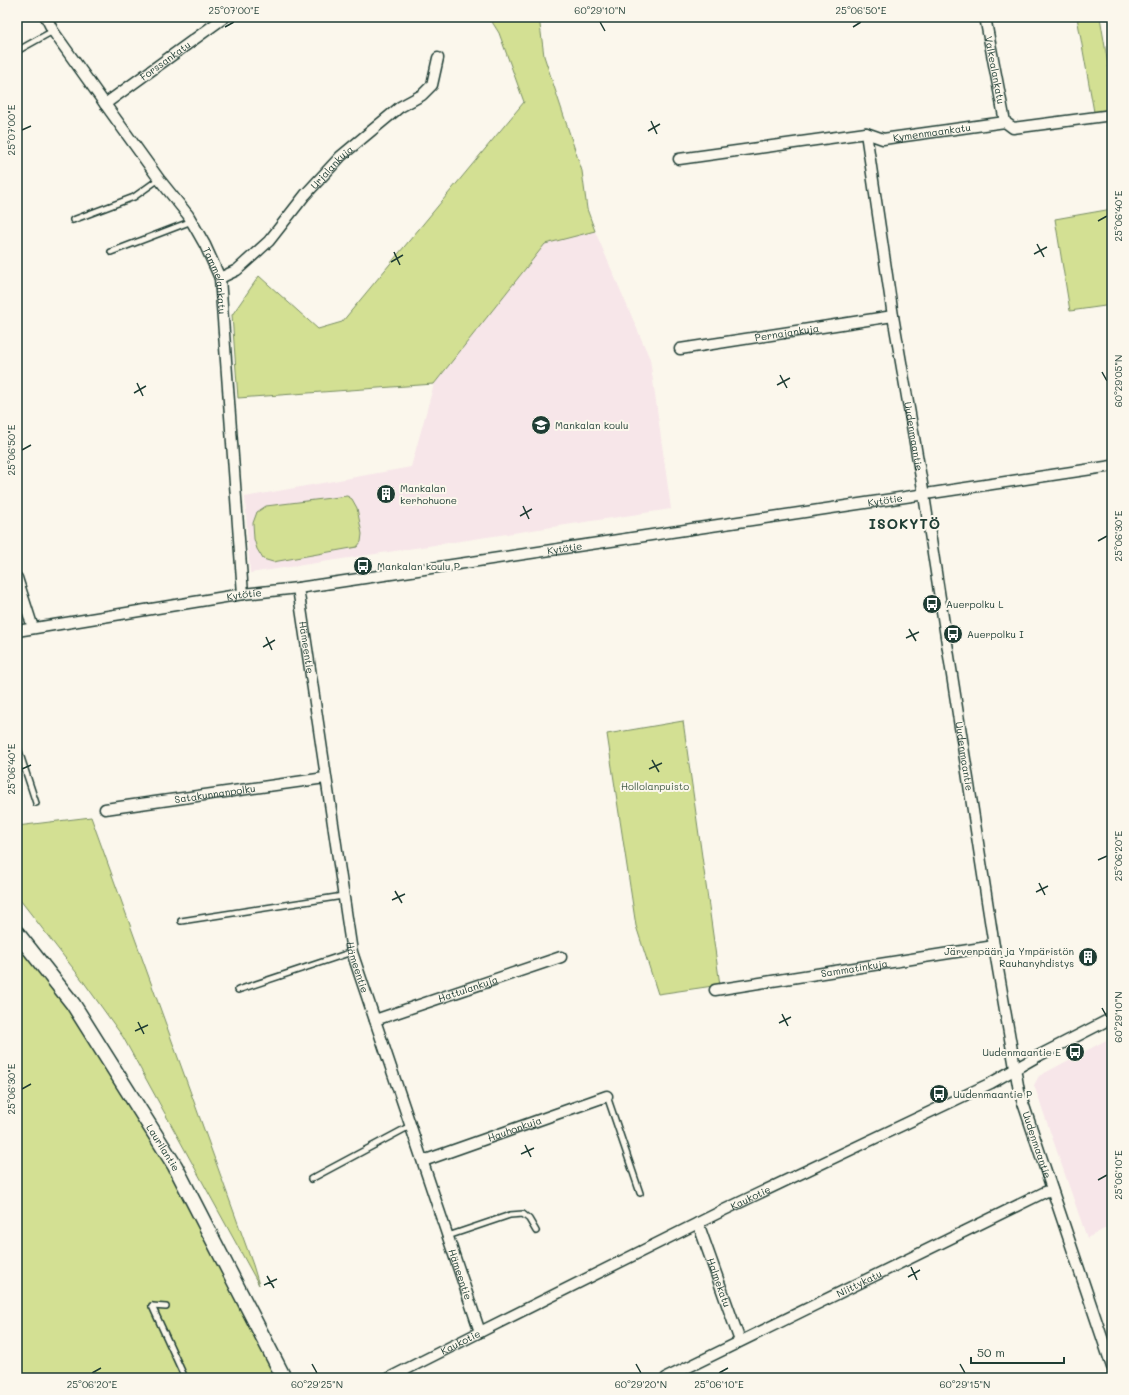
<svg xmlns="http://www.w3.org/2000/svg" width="1129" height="1395" font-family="Mali,sans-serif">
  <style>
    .built { fill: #f7e6e9 }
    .green { fill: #d3e093; stroke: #798e64 }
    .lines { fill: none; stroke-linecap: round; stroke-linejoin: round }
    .lane-casing { stroke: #1f3d34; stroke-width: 8 }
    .street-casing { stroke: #1f3d34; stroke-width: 13 }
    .secondary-casing { stroke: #1f3d34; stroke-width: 17 }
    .lane { stroke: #fbf7ec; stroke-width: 5 }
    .street { stroke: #fbf7ec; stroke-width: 10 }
    .secondary { stroke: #fbf7ec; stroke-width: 14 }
    .ticks { fill: none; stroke: #1f3d34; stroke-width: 1.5 }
    .labels { text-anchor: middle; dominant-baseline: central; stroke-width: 4; stroke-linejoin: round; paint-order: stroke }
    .street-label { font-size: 10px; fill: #1f3d34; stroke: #fbf7ec }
    .poi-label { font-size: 10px; fill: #1f3d34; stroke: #fbf7ec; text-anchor: start }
    .park-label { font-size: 10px; fill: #435e47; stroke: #fbf7ec }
    .district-label { font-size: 14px; font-weight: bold; letter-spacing: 1px; fill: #1f3d34; stroke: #fbf7ec }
    .neatline { fill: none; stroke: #1f3d34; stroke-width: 1.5 }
    .ticks-label { font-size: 10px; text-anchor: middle; fill: #1f3d34 }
  </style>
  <rect width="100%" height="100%" fill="#fbf7ec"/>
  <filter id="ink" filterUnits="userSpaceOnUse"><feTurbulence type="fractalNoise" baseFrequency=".025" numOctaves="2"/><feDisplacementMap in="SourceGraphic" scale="8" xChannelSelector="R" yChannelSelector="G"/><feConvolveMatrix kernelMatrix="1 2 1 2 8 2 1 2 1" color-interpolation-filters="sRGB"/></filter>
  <g filter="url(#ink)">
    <g class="built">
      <path d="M595 231 650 359 671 509 250 573 245 497 411 467 434 384 545 244Z"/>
      <path d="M1112 1037V1225L1087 1238 1034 1085 1039 1076Z"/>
    </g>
    <g class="green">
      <path d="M489 17H539L544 56 582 171 587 209 595 231 545 244 434 384 238 398 232 315 259 276 318 329 342 322 524 102 499 33Z"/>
      <path d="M1077 17H1100L1112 89V109L1094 112Z"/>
      <path d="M1112 209V305L1070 311 1055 219Z"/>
      <path d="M347 496 352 499 357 508 362 534 361 542 357 547 273 562 263 559 257 549 254 539 253 523 257 512 266 506Z"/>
      <path d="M683 721 720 985 658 994 636 926 607 734Z"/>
      <path d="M91 817 253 1265 259 1285 123 1037 83 981 17 896V826Z"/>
      <path d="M17 933 175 1166 284 1378H17Z"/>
    </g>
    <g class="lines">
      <defs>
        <g id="lane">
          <path d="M17 51 53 31"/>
          <path d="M73 220 134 197 159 179"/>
          <path d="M111 252 192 221"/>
          <path d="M17 745 36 803"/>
          <path d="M181 921 343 896"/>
          <path d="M238 990 352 952"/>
          <path d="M607 1096 640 1193"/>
          <path d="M311 1179 410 1126"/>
          <path d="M448 1236 510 1215 523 1214 529 1219 536 1231"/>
          <path d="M152 1306 185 1378"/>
          <path d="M152 1306 166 1307"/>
        </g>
        <g id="street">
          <path id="s1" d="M46 17 53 31 105 104 159 179 188 215 205 245 220 278 243 594"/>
          <path id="s2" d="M985 17 1005 122"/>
          <path id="s3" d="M105 104 225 17"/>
          <path id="s4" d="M866 133 893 316 924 495 994 946 1019 1091 1112 1367"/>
          <path id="s5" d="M679 159 866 133 883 139 1005 122 1013 128 1112 115"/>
          <path id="s6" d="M220 278 237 270 269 241 305 195 341 156 400 107 422 95 432 85 438 58"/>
          <path id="s7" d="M680 349 893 316"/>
          <path d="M17 578 33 628"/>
          <path id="s8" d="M298 588 352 952 480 1332"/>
          <path id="s9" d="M17 631 243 594 298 588 1112 466"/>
          <path id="s10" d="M105 809 325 778"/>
          <path id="s11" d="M715 990 994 946"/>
          <path id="s12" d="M375 1020 561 957"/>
          <path id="s13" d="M423 1161 607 1096"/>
          <path id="s14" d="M698 1223 740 1341"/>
          <path id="s15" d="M389 1378 480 1332 724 1210 991 1083 1038 1056 1112 1018"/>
          <path id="s16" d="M666 1378 1045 1192 1052 1190"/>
        </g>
        <g id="secondary">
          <path id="s17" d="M17 933 73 1004 175 1166 284 1378"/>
        </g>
      </defs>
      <use href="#lane" class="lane-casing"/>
      <use href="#street" class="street-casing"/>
      <use href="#secondary" class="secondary-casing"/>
      <use href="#lane" class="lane"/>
      <use href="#street" class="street"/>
      <use href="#secondary" class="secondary"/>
    </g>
  </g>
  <path class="ticks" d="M600 22 605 31M225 27 234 22M853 27 861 22M651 121 657 134M22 130 31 126M648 131 660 124M1098 221 1107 216M1037 244 1044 257M394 252 400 265M1034 254 1047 247M391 262 403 255M1102 372 1107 381M780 375 787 388M137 383 143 396M777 385 790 378M134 393 146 386M22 450 31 445M523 506 529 519M520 516 532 509M1098 541 1107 536M909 629 916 641M266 637 272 650M906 638 919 632M263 647 275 640M652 760 659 772M22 769 31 765M649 769 662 763M1098 860 1107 856M1039 883 1045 895M395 891 402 903M1036 892 1048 886M392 900 405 894M1102 1008 1107 1017M782 1014 788 1026M138 1022 144 1034M779 1023 791 1017M135 1031 148 1025M22 1089 31 1084M525 1145 531 1157M521 1154 534 1148M1098 1180 1107 1175M911 1267 917 1280M267 1276 274 1288M908 1277 920 1270M264 1285 277 1279M312 1364 317 1373M636 1364 641 1373M960 1364 965 1373M92 1373 101 1368M719 1373 728 1368"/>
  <defs>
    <symbol id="school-disc" viewBox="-11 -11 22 22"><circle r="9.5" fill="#1f3d34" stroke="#fbf7ec"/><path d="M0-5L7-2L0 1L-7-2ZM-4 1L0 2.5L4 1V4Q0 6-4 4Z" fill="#fff"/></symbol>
    <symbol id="building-disc" viewBox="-11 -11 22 22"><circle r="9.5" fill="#1f3d34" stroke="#fbf7ec"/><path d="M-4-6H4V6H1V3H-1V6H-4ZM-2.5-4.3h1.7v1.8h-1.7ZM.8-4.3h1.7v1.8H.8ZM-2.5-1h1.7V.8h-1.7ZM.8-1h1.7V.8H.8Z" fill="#fff"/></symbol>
    <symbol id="bus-disc" viewBox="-11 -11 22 22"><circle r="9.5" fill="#1f3d34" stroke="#fbf7ec"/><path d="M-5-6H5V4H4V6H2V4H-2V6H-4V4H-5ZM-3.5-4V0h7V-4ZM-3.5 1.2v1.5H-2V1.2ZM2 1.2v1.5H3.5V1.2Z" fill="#fff"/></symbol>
  </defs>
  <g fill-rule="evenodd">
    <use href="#school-disc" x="530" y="414" width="22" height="22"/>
    <use href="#building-disc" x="375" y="483" width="22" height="22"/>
    <use href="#bus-disc" x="352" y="555" width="22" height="22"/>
    <use href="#bus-disc" x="921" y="593" width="22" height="22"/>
    <use href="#bus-disc" x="942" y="623" width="22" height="22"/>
    <use href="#building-disc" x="1077" y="946" width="22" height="22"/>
    <use href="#bus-disc" x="1064" y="1041" width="22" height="22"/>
    <use href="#bus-disc" x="928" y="1083" width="22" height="22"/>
  </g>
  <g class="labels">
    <g class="street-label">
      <text stroke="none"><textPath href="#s3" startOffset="74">Forssankatu</textPath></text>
      <text stroke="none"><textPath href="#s2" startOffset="54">Valkealankatu</textPath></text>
      <text stroke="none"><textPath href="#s5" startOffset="256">Kymenmaankatu</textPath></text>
      <text stroke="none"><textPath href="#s6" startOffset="159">Urjalankuja</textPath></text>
      <text stroke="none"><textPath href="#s1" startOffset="316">Tammelankatu</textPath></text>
      <text stroke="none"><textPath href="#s7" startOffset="108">Pernajankuja</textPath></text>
      <text stroke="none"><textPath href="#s4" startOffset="307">Uudenmaantie</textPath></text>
      <text stroke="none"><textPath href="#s9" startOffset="878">Kytötie</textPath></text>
      <text stroke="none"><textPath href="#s9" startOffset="554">Kytötie</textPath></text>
      <text stroke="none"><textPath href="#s9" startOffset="230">Kytötie</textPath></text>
      <text stroke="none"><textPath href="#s8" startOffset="60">Hämeentie</textPath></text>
      <text stroke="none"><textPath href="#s4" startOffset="631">Uudenmaantie</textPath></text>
      <text stroke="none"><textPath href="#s10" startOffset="111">Satakunnanpolku</textPath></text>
      <text stroke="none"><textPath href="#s8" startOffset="384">Hämeentie</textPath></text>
      <text stroke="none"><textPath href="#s11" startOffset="141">Sammatinkuja</textPath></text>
      <text stroke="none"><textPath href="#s12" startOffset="98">Hattulankuja</textPath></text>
      <text stroke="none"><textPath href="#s13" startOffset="97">Hauhonkuja</textPath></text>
      <text stroke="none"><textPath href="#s4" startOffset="1027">Uudenmaantie</textPath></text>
      <text stroke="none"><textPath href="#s17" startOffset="260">Laurilantie</textPath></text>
      <text stroke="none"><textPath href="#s15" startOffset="404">Kaukotie</textPath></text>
      <text stroke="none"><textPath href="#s8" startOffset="708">Hämeentie</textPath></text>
      <text stroke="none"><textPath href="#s14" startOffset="63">Halmekatu</textPath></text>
      <text stroke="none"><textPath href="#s16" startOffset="215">Niittykatu</textPath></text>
      <text stroke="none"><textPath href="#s15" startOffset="80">Kaukotie</textPath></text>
    </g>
    <g class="poi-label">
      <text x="555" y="425">Mankalan koulu</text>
      <text x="400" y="488">Mankalan<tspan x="400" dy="12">kerhohuone</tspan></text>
      <text x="377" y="566">Mankalan koulu P</text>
      <text x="946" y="604">Auerpolku L</text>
      <text x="967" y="634">Auerpolku I</text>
      <text x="1074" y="951" text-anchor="end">Järvenpään ja Ympäristön<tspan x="1074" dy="12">Rauhanyhdistys</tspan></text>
      <text x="1061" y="1052" text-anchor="end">Uudenmaantie E</text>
      <text x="953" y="1094">Uudenmaantie P</text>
    </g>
    <g class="park-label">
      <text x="655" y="786">Hollolanpuisto</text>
    </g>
    <g class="district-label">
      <text x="905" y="523">ISOKYTÖ</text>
    </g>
  </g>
  <rect width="1129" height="1395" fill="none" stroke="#fbf7ec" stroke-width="44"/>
  <path d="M971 1357v6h93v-6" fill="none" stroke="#1f3d34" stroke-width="2"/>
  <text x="977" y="1357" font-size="12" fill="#1f3d34" stroke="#fbf7ec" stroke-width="3" paint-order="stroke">50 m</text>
  <rect x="22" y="22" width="1085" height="1351" class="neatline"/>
  <g class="ticks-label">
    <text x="234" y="14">25°07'00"E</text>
    <text x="600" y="14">60°29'10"N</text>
    <text x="861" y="14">25°06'50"E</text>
    <text transform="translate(11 130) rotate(-90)" y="4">25°07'00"E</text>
    <text transform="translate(1118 216) rotate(-90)" y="4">25°06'40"E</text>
    <text transform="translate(1118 381) rotate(-90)" y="4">60°29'05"N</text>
    <text transform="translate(11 450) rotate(-90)" y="4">25°06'50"E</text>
    <text transform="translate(1118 536) rotate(-90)" y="4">25°06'30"E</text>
    <text transform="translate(11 769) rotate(-90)" y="4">25°06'40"E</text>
    <text transform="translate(1118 856) rotate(-90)" y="4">25°06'20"E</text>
    <text transform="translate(1118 1017) rotate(-90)" y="4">60°29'10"N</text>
    <text transform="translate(11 1089) rotate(-90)" y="4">25°06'30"E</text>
    <text transform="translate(1118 1175) rotate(-90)" y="4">25°06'10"E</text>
    <text x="92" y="1388">25°06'20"E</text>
    <text x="317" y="1388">60°29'25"N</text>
    <text x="641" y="1388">60°29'20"N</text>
    <text x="719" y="1388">25°06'10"E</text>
    <text x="965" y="1388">60°29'15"N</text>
  </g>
</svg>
